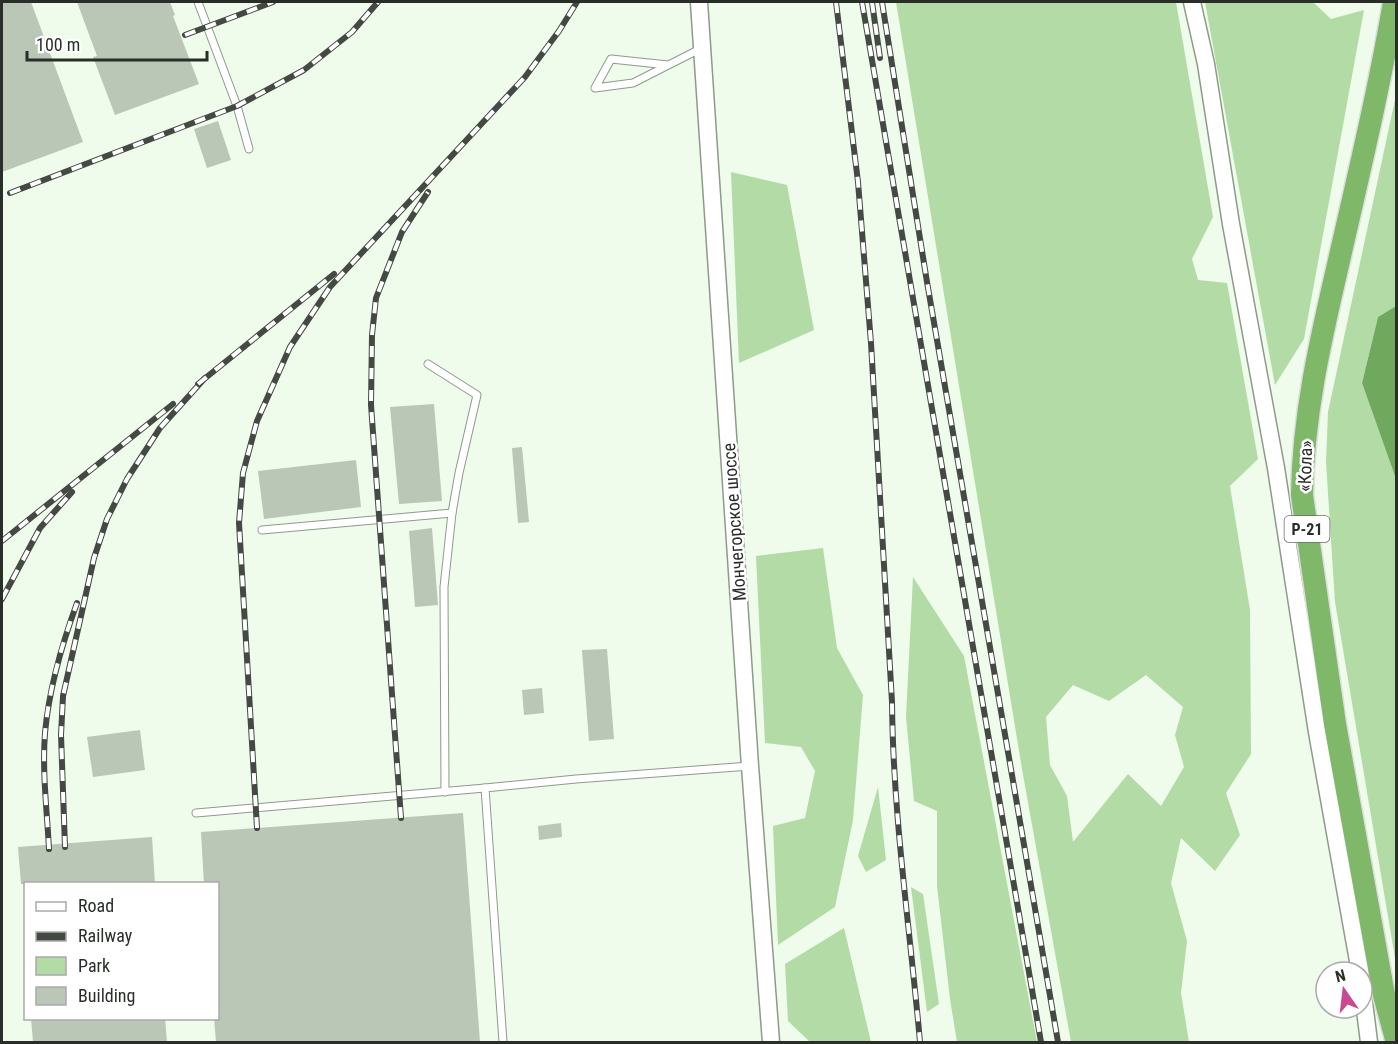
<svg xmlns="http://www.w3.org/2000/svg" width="1398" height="1044" font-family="'Roboto Condensed',sans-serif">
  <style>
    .green { fill: #b2dba5; fill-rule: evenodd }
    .water { fill: #70a85e }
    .building { fill: #bac6b6 }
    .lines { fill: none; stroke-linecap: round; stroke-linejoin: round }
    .service-casing { stroke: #8f9a8b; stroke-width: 9 }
    .tertiary-casing { stroke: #8f9a8b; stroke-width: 19 }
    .trunk-casing { stroke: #dddedd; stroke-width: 25 }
    .service { stroke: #fff; stroke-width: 7 }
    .tertiary { stroke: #fff; stroke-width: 16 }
    .trunk { stroke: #7eb868; stroke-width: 22 }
    .rail-casing { stroke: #444a43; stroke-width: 6 }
    .rail { stroke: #fff; stroke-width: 4; stroke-dasharray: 11; stroke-linecap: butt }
    .labels { text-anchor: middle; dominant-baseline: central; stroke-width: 5; stroke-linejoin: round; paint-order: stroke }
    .shield { fill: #fff; stroke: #696d68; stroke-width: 1.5 }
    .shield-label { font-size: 16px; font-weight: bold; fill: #292e28 }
    .street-label { font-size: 18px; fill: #292e28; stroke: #fff }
  </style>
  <rect width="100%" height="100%" fill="#effbeb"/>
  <g class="green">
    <path d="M896 2H1176L1213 217 1192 259 1198 280 1227 283 1258 459 1230 486 1250 610 1251 754 1226 793 1240 835 1215 871 1181 838 1171 883 1187 941 1181 993 1189 1042H1071L1022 769ZM1146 675 1183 707 1175 735 1184 767 1161 806 1128 774 1073 842 1067 796 1050 765 1046 717 1073 685 1109 701Z"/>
    <path d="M1205 2H1313L1331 19 1364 10 1304 339 1275 385Z"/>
    <path d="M1396 95V306L1378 317 1362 383 1396 479V964L1335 602 1326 462 1328 412Z"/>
    <path d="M731 172 787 185 814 330 739 363Z"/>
    <path d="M823 548 837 648 863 695 853 820 835 907 778 945 773 826 805 818 815 771 801 747 765 743 756 556Z"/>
    <path d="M913 577 964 656 1037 1042H957L950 999 937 886V811L914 801 906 717Z"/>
    <path d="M878 787 886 860 866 872 858 856Z"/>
    <path d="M911 887 923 894 939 1004 927 1012Z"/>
    <path d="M844 928 871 1042H810L788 1021 785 964Z"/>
  </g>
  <path class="water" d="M1396 306V479L1362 383 1378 317Z"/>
  <g class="building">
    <path d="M2 2H31L83 142 2 172Z"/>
    <path d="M77 2H170L175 15 173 16 199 84 115 115 93 57 97 56Z"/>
    <path d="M218 121 231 160 207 168 194 129Z"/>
    <path d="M434 404 442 501 399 504 390 407Z"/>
    <path d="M522 447 529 522 518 523 512 448Z"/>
    <path d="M356 460 361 507 264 519 258 471Z"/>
    <path d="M432 528 438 605 415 607 409 531Z"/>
    <path d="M607 649 614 739 589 741 582 650Z"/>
    <path d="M542 688 544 713 524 715 522 690Z"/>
    <path d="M140 730 145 770 93 777 87 737Z"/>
    <path d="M463 813 480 1042H216L214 1018H218V884H204L201 832Z"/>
    <path d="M561 823 562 837 539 840 538 826Z"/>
    <path d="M152 837 155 884H21L18 847Z"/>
    <path d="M31 1018H165L167 1042H33Z"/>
  </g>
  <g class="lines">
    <defs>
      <g id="service">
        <path d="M198 2 237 106 249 149"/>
        <path d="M668 65 611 59 595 88 633 83 700 49"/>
        <path d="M428 364 477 395 459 473 452 513 444 587 445 792"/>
        <path d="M262 530 452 513"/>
        <path d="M196 813 485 788"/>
        <path d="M503 1042 485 788 576 779 750 766"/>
      </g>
      <g id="tertiary">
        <path d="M699 2 750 766 771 1042"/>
        <path d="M1192 2 1206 64 1231 224 1276 468 1317 732 1360 972"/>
        <path d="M1362 986 1369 1042"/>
      </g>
      <path id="trunk" d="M1394 2C1379 90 1358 177 1338 265 1320 342 1303 416 1302 495L1335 724 1384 995 1396 1039"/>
    </defs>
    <use href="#service" class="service-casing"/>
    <use href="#tertiary" class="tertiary-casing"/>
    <use href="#trunk" class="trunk-casing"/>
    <use href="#service" class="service"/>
    <use href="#tertiary" class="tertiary"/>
    <use href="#trunk" class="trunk"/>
    <defs>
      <g id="rail">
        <path d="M836 2 858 182 871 343 892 702C893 816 910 929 920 1042"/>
        <path d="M862 2 1041 1042"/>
        <path d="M872 2 880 58"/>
        <path d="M882 2 927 282 1058 1042"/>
        <path d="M185 35 273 2"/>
        <path d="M10 193 237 106 304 70 352 32 378 2"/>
        <path d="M198 384 334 274"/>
        <path d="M2 541 173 404"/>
        <path d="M2 599 40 528 72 492"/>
        <path d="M401 818 371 405 372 335 376 298 402 232 428 192"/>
        <path d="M257 828 239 523 243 473 257 421 290 347 330 287 525 77 559 31 577 2"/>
        <path d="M65 847 61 735 63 696 94 558 107 519 127 479 160 428 205 378"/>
        <path d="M49 849C47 811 42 771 45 733 49 688 62 644 77 603"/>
      </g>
    </defs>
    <use href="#rail" class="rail-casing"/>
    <use href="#rail" class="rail"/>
  </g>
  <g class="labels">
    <rect class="shield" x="1284.5" y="516" width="45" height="26" rx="4.5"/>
    <g class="shield-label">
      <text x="1307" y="529">Р-21</text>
    </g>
    <g class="street-label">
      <text transform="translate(1305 466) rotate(-88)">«Кола»</text>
      <text transform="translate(734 522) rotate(-94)">Мончегорское шоссе</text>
    </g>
  </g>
  <rect width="1398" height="1044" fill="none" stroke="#292e28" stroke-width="6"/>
  <rect x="24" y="882" width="195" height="138" fill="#ffffff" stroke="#a9aba9" stroke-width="1.5"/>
  <rect x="36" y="902" width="30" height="9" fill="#ffffff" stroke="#a9aba9" stroke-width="1.5"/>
  <text x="78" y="912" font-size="18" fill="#292e28">Road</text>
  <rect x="36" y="932" width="30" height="9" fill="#444a43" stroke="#a9aba9" stroke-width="1.5"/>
  <text x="78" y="942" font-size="18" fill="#292e28">Railway</text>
  <rect x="36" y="957" width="30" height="18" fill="#b2dba5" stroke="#a9aba9" stroke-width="1.5"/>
  <text x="78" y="972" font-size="18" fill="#292e28">Park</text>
  <rect x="36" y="987" width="30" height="18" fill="#bac6b6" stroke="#a9aba9" stroke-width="1.5"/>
  <text x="78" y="1002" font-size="18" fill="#292e28">Building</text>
  <g transform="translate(1344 990) rotate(346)"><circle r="28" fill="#ffffff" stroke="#a9aba9" stroke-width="1.5"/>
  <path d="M0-4.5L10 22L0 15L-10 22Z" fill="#c84892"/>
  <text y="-9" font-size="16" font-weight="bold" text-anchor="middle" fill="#292e28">N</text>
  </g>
  <path d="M27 51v9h180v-9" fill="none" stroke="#292e28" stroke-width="3"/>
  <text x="36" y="51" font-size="18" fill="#292e28" stroke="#ffffff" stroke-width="4.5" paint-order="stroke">100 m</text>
</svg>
